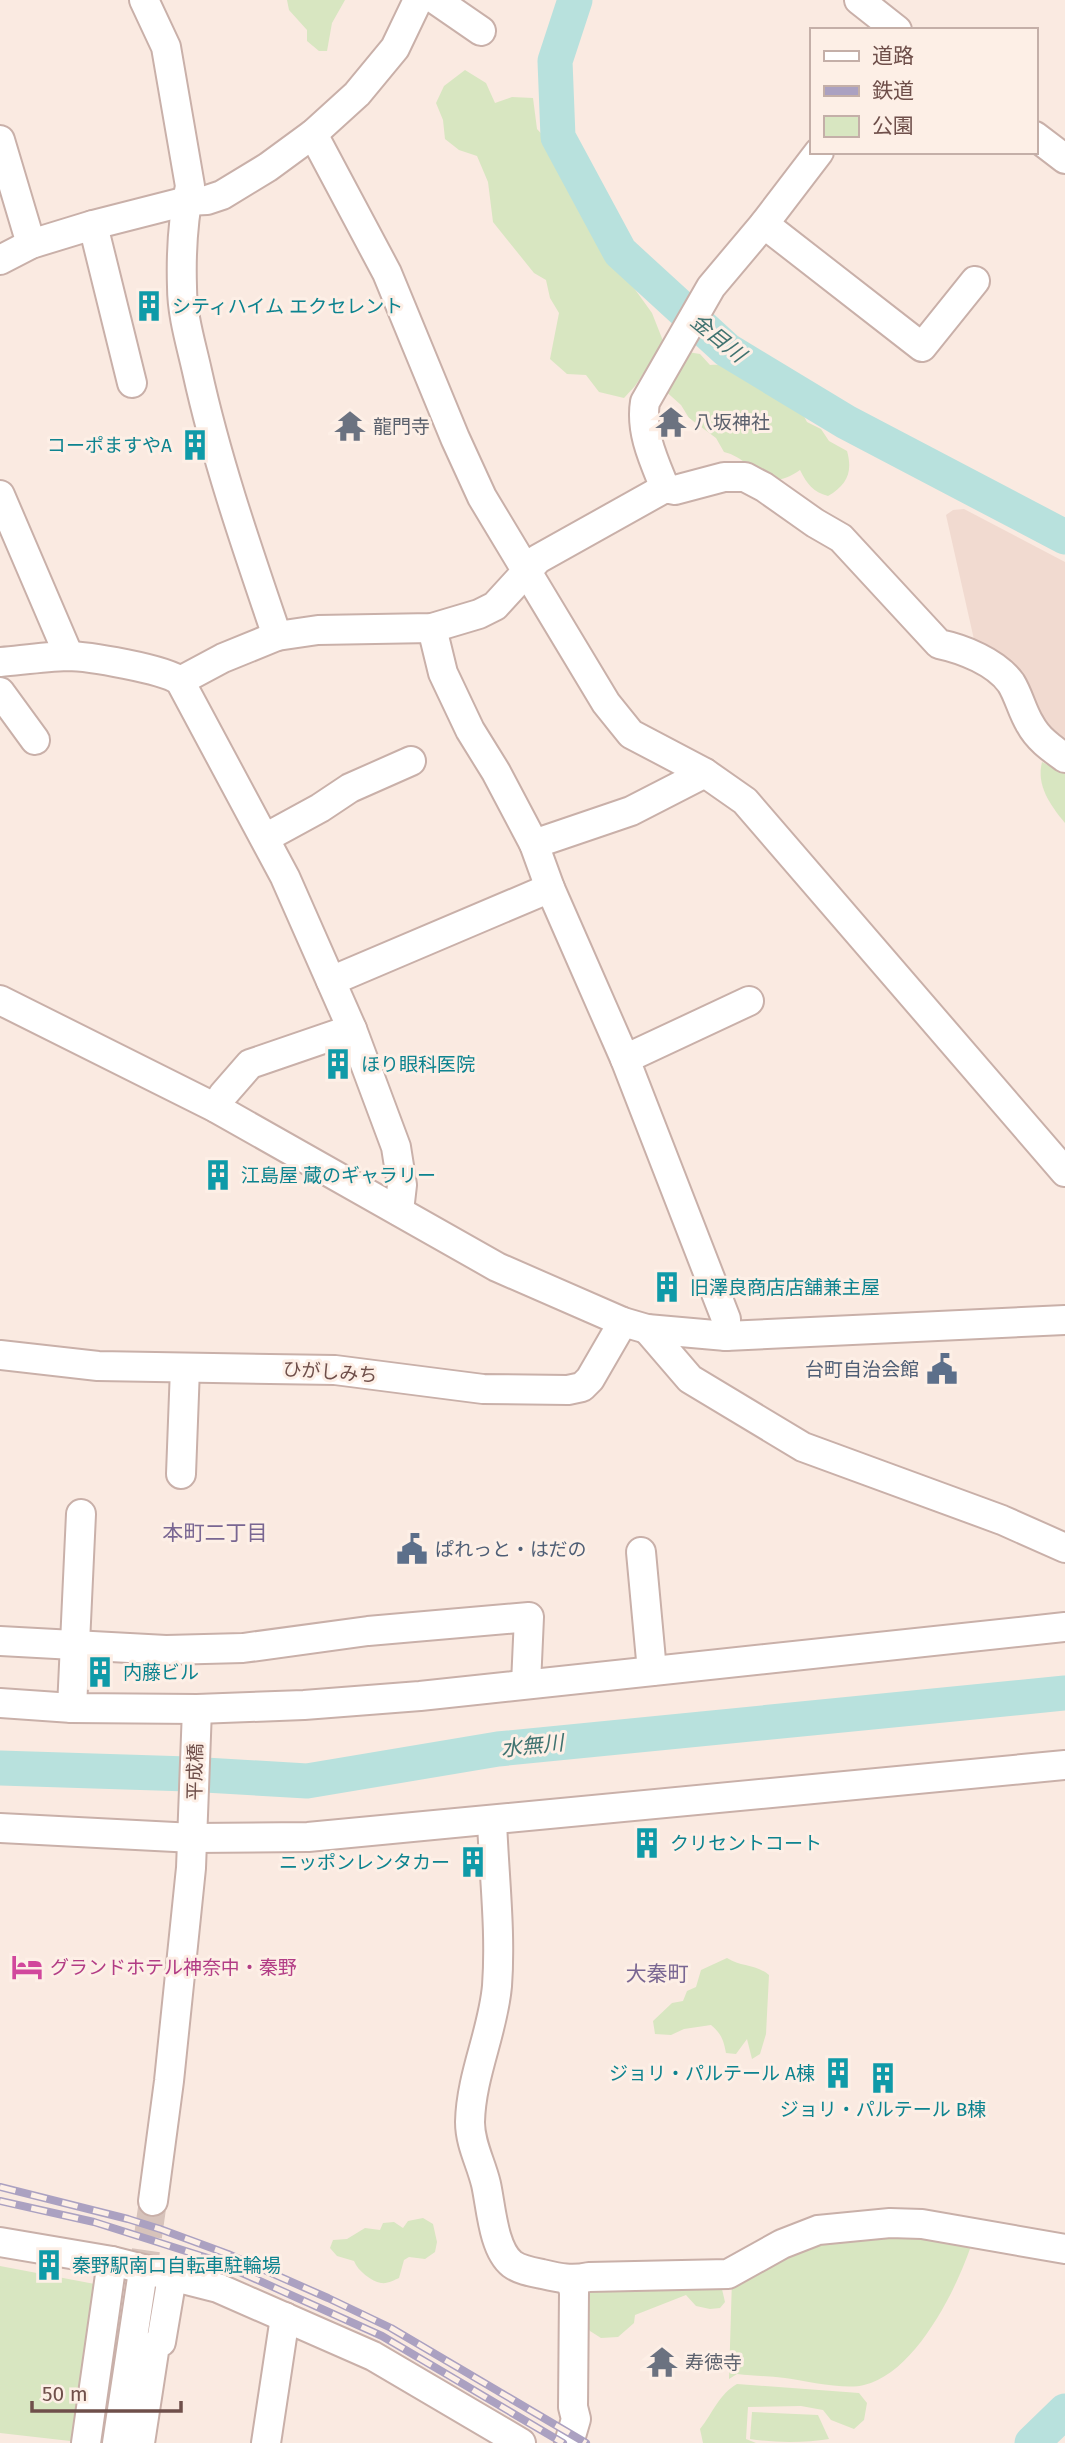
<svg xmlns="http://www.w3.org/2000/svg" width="1065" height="2443" font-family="'Fira Sans','Noto Sans JP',sans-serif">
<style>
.residential{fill:#f1dad0}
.green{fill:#d8e6c1}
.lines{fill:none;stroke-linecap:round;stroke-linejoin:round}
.river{stroke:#b8e1dd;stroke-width:35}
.minor-tunnel{stroke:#d7c3bb;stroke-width:28;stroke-dasharray:28 14;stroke-linecap:butt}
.minor-casing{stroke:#c9b0a9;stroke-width:32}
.minor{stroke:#fff;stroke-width:28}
.rail-casing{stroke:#aba1c1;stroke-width:8}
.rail{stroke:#fdefe6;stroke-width:5;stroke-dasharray:16;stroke-linecap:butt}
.labels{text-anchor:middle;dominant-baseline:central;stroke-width:6;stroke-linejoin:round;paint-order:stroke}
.culture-label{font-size:19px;fill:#0d838f;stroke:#fdefe6;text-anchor:start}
.worship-label{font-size:19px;fill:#5b616d;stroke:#fdefe6;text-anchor:start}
.service-label{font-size:19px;fill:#4e5e75;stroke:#fdefe6;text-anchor:end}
.street-label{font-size:19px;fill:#6f4f4a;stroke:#fdefe6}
.hotel-label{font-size:19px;fill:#b23c85;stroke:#fdefe6;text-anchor:start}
.water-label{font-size:21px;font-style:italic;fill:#407370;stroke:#fdefe6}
.neighbourhood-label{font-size:21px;fill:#796692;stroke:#fdefe6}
</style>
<rect width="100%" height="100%" fill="#faeae1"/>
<path class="residential" d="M964 509 1065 562V741L1059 738 975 644 946 515 953 510Z"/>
<g class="green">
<path d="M287 0H345L332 23 327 51H319L307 41V30L289 10Z"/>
<path d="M465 70 486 83 495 103 512 97 533 98 537 129 568 163 586 202 603 228 601 249 609 264 621 270 652 313 667 351 650 374H643L635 386 624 398 599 392 586 375 567 374 550 359 559 313 550 298 546 280 534 273 493 222 488 182 477 156 459 150 445 139 443 120 436 103 444 86Z"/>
<path d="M688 352 700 354 710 365C734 363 756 372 771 391H781L795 399 807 422 821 429 829 441 847 451C853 472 847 485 828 496 813 492 807 484 800 470 761 497 757 460 724 452L716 438 689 418 681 405 662 388Z"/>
<path d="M1042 762 1065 774V823C1050 805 1036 785 1042 762Z"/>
<path d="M727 1958C741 1967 756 1964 769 1975L766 2034 760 2054 752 2059 747 2039 736 2054 726 2053C724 2041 721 2033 711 2025L684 2029 671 2035 655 2034 653 2021 672 2003 683 2001 687 1991 696 1987 701 1970Z"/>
<path d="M423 2218 433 2224 437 2242 435 2252 425 2259 409 2257 404 2260 399 2278C394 2280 388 2284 381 2283 371 2281 358 2271 354 2261L337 2256 330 2248 333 2240 347 2239 365 2228 380 2230 383 2223 394 2222 403 2228 408 2221Z"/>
<path d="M846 2232 973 2240C958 2287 916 2373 864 2385 845 2390 806 2381 785 2378 769 2376 753 2376 737 2374L729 2379 732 2279Z"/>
<path d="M0 2266 100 2285 79 2442 0 2433Z"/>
<path d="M585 2285H721L725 2302 720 2308 710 2309 696 2306 686 2295 635 2315 634 2323 618 2337 601 2338 590 2331 580 2315Z"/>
<path d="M737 2384 859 2393 867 2403 864 2420 854 2429 831 2420 823 2410 801 2406 748 2407 746 2439 756 2443H703L700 2429C713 2413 719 2394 737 2384Z"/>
<path d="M752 2412 818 2415 829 2439C806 2443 774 2443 750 2439Z"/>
</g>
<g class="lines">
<g class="river">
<path d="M575 0 555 61 558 137 620 252 727 350 846 422 1065 537"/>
<path d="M0 1768 188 1774 307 1781 498 1749 1065 1693"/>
<path d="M1032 2443 1065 2411"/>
</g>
<path class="minor-tunnel" d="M142 2278 153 2201"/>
<defs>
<g id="minor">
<path d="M144 0 166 47 190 186C183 218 181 255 182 287 182 315 191 344 197 371 217 462 247 548 277 636"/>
<path d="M436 0 481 31"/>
<path d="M859 0 897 30"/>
<path d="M313 134 387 273 455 438 482 497 606 703 631 734 705 773 745 801 1065 1172"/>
<path d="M1035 136 1065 159"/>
<path d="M0 140 31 244"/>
<path d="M764 224 922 347 975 281"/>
<path d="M93 225 132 383"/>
<path d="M0 260 31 244 93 225 187 201 207 200 222 195 268 167 313 134 357 94 395 48 418 0"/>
<path d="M665 488C654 461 640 432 645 402L711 287 764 224 819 152"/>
<path d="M0 495 69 656"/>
<path d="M432 628 443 673 470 730 496 772 534 844 550 888 625 1059 726 1319V1336"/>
<path d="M0 662C22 660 44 657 67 656 87 656 165 669 180 681L285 877 352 1029 396 1147 402 1185 399 1211"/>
<path d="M180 681 223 658 277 636 318 630 432 628 479 614 495 606 538 559 665 488 675 490 724 477H745L764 487 815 523 841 538 939 644C963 649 996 662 1011 683 1019 696 1022 711 1030 724 1038 739 1051 748 1065 758"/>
<path d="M0 692 35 740"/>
<path d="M265 838 320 808 350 788 411 761"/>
<path d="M534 844 631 811 705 773"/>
<path d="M331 981 550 888"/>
<path d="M0 1000 216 1108 497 1267 623 1322 647 1329 726 1336 1065 1320"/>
<path d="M625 1059 749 1001"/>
<path d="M216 1108 223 1095 250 1064 352 1029"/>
<path d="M647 1329 690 1379 803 1447 1002 1520 1065 1548"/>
<path d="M0 1355 98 1366 335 1370 483 1389 568 1390 582 1387 590 1379 623 1322"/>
<path d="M181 1474 185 1368"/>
<path d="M641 1552 652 1671"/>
<path d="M0 1641 166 1650 243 1648 368 1631 529 1617 526 1684"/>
<path d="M0 1703 72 1708 197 1709 304 1705 420 1696 1065 1627"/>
<path d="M72 1708 81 1514"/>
<path d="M492 1821C494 1875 501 1932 497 1986 493 2032 471 2075 470 2122 470 2144 481 2163 486 2184 491 2206 493 2249 512 2264 520 2270 532 2272 542 2274 559 2278 571 2281 589 2277L728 2274 782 2244 818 2230 890 2223 922 2224 1065 2249"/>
<path d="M0 1828 194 1838 308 1837 1065 1765"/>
<path d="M153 2201 169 2081 191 1868 197 1709"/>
<path d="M0 2242 112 2261 218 2288 373 2356 521 2443"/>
<path d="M86 2443 112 2261"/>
<path d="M117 2443 142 2278"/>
<path d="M140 2443 155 2345 161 2342 172 2277"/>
<path d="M266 2443 285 2317"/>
<path d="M569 2443 576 2419 573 2407 574 2292 571 2281"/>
</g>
</defs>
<use href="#minor" class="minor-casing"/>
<use href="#minor" class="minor"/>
<defs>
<g id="rail">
<path d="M0 2187 128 2219 160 2229 228 2254 328 2298 391 2328 586 2443"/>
<path d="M0 2201 94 2222 211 2259 382 2336 563 2443"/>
</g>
</defs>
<use href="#rail" class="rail-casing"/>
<use href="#rail" class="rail"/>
</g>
<defs>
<symbol id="building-bare" viewBox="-9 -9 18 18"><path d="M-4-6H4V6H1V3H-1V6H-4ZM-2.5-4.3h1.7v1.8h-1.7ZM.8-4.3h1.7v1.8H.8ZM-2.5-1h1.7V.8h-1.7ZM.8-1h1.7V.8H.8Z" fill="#0f9aa8" stroke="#fdefe6" stroke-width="2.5" paint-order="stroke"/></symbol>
<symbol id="temple-bare" viewBox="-9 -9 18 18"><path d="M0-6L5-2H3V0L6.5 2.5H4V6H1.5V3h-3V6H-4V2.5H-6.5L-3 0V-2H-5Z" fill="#6b7280" stroke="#fdefe6" stroke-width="2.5" paint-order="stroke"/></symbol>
<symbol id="civic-bare" viewBox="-9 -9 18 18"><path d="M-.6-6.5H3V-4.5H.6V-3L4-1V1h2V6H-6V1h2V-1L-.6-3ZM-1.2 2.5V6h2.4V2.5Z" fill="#5c6f8a" stroke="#fdefe6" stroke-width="2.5" paint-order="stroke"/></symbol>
<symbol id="hotel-bare" viewBox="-9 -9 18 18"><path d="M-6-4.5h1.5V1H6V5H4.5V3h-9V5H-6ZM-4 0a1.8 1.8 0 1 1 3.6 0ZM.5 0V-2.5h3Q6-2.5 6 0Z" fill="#d1479c" stroke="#fdefe6" stroke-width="2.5" paint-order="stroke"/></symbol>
</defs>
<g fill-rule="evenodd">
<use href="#building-bare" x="127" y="284" width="44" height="44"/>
<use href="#temple-bare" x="649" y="400" width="44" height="44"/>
<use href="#temple-bare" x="328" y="404" width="44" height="44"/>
<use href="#building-bare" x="173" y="423" width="44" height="44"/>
<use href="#building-bare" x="316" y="1042" width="44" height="44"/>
<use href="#building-bare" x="196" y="1153" width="44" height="44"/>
<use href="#building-bare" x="645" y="1265" width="44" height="44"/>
<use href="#civic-bare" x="920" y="1347" width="44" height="44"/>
<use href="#civic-bare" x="390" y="1527" width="44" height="44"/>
<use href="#building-bare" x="78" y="1650" width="44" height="44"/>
<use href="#building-bare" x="625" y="1821" width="44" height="44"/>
<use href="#building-bare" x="451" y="1840" width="44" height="44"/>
<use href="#hotel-bare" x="5" y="1945" width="44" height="44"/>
<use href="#building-bare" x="816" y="2051" width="44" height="44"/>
<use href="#building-bare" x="861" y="2056" width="44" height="44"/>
<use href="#building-bare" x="27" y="2243" width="44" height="44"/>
<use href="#temple-bare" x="640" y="2340" width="44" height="44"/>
</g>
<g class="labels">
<g class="culture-label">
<text x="172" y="306">シティハイム エクセレント</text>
<text x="172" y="445" text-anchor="end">コーポますやA</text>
<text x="361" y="1064">ほり眼科医院</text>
<text x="241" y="1175">江島屋 蔵のギャラリー</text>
<text x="690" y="1287">旧澤良商店店舗兼主屋</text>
<text x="123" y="1672">内藤ビル</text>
<text x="670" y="1843">クリセントコート</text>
<text x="450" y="1862" text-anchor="end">ニッポンレンタカー</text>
<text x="815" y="2073" text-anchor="end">ジョリ・パルテール A棟</text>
<text x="883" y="2109" text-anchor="middle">ジョリ・パルテール B棟</text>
<text x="72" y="2265">秦野駅南口自転車駐輪場</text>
</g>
<g class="worship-label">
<text x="694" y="422">八坂神社</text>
<text x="373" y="426">龍門寺</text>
<text x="685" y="2362">寿徳寺</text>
</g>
<g class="service-label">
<text x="919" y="1369">台町自治会館</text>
<text x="435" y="1549" text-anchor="start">ぱれっと・はだの</text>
</g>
<g class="street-label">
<text transform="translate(330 1372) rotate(4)">ひがしみち</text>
<text transform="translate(195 1772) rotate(-89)">平成橋</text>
</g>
<g class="hotel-label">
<text x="50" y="1967">グランドホテル神奈中・秦野</text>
</g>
<g class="water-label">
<text transform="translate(718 338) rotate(39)">金目川</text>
<text transform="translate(532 1746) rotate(-6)">水無川</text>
</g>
<g class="neighbourhood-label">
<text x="215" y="1533">本町二丁目</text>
<text x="657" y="1974">大秦町</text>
</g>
</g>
<rect x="810" y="28" width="228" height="126" fill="#fdefe6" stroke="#c4afa8" stroke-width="2"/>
<rect x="824" y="51" width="35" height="10" fill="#ffffff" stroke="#c4afa8" stroke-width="2"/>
<text x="872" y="63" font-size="21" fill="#6f4f4a">道路</text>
<rect x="824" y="86" width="35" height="10" fill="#aba1c1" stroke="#c4afa8" stroke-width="2"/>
<text x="872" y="98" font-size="21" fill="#6f4f4a">鉄道</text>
<rect x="824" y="116" width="35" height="21" fill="#d8e6c1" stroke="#c4afa8" stroke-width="2"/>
<text x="872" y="133" font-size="21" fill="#6f4f4a">公園</text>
<path d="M32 2401v10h149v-10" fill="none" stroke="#6f4f4a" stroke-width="3.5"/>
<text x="42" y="2401" font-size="21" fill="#6f4f4a" stroke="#fdefe6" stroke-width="5" paint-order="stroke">50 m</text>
</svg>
